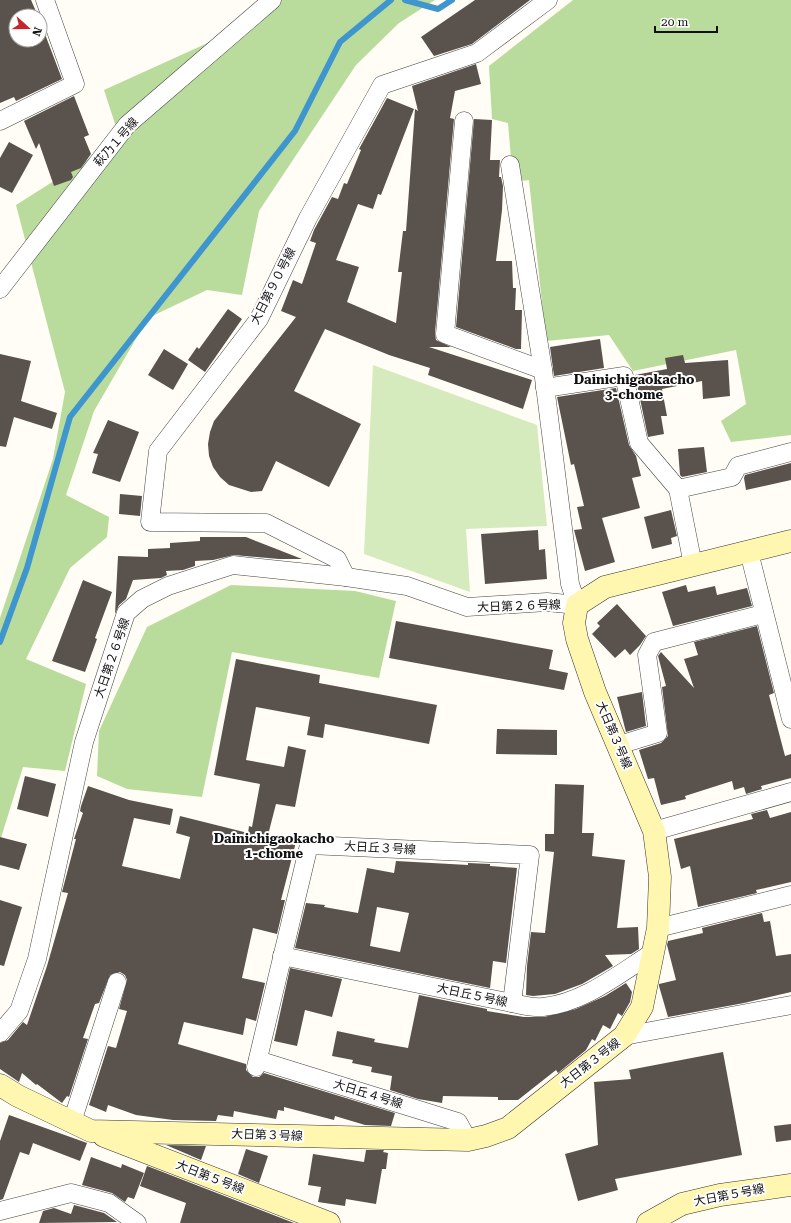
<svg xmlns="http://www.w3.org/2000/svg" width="791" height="1223" font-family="'Roboto Serif','Noto Sans JP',serif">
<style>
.green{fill:#d5ebbd}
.forest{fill:#b9dc9c}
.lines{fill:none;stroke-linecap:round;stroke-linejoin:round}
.stream{stroke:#3f96cf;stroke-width:6}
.building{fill:#5a524d;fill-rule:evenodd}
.street-casing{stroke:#444;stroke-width:19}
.secondary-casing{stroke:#333;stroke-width:23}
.street{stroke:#fff;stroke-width:18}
.secondary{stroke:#fff6b0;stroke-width:22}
.labels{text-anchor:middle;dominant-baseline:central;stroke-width:4;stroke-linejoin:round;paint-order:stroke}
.street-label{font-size:12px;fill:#111;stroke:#fff}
.neighbourhood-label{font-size:13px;font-weight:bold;fill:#111;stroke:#fff}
</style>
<rect width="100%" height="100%" fill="#fffdf5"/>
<path class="green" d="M373 365 537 425 547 526 466 529 470 592 364 554Z"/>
<g class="forest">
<path d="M260 0H435L399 23 356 65 259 211 242 295 207 290 148 318 94 411 66 495 109 517 107 537 70 568 26 659 86 684 65 771 23 767 0 841V618L53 459 65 392 16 205 120 139 104 90 212 41Z"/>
<path d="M573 0H791V435L731 442 721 421 746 404 736 350 633 371 609 335 546 341 529 180 513 182 508 123 492 119 489 66Z"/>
<path d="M231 585 355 591 396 601 379 678 232 652 202 797 127 789 97 776 99 731 147 627Z"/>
</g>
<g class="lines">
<g class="stream">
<path d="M405 0 438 9 452 0"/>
<path d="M0 642 27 568 70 417 295 131 340 42 391 0"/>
</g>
</g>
<g class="building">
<path d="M0 0H31L38 16H16V40H40V21L62 79 16 101 14 97 0 103Z"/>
<path d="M475 0H530L472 44 434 56 421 37Z"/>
<path d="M476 64 481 84 455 91 450 118 454 119 435 333 436 340 451 347H429L532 380 523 409 428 375 430 368 389 355 325 329 294 391 361 424 329 487 276 461 262 491 251 492 229 485 220 477 213 467 209 456 208 444 210 432 214 421 296 317 281 311 293 280 302 284 316 243 310 241 314 230 332 197 338 199 344 183 347 184 361 150 359 149 387 98 414 109 381 195 378 194 373 209 358 204 336 260 359 267 347 302 396 323 402 272H398L403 231H406L415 109 418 111 412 86Z"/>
<path d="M74 96 89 135 84 137 91 154 81 168 71 172 73 177 71 180 54 186 39 143 36 149 24 121Z"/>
<path d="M474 119 492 120 490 160H500L499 177H501L503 186 502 210 496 261H512L513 288H516L515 310H522L521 349H516L456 327Z"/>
<path d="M9 142 33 155 12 193 0 187V158Z"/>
<path d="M228 309 242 319 205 372 188 360 197 347 199 349Z"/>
<path d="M600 339 604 368 554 376 550 347Z"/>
<path d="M164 349 188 364 173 390 148 375Z"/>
<path d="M0 354 31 361 21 401 57 413 52 429 14 417 6 447 0 446Z"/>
<path d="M683 355 685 363 728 360 730 396 703 399 702 381 662 389 667 416H661L664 434 648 437 635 375 667 369 665 358Z"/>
<path d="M616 388 629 445 636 456 641 476 632 478 640 508 602 518 615 562 585 571 574 530 582 529 577 507 584 506 574 464 571 465 557 397Z"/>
<path d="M108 420 139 432 120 482 92 473 98 454 93 453Z"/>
<path d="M704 447 707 472 682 477 680 475 678 449Z"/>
<path d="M791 463V480L746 490 744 478 745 475Z"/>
<path d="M120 494 142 496 140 516 119 514Z"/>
<path d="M671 510 677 536 671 538 672 544 652 549 644 517Z"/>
<path d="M538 530 539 550 545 549 547 579 485 584 481 534Z"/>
<path d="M200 537H246L302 559H279L234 555 213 560 195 561V566L183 570 166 571 167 575 161 578 133 580 126 599 119 605 115 614 118 556 148 557V549L170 548V543L200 541Z"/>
<path d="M83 580 112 592 95 638 97 639 85 672 52 661Z"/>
<path d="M686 585 688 592 715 586 717 595 747 588 752 606 673 626 662 592Z"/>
<path d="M617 604 646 636 640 645 630 655 625 649 615 658 592 634 600 626 597 623Z"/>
<path d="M396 621 553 650 549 669 568 673 564 690 389 658Z"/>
<path d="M757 626 774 693 769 695 785 756 791 754V778L761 786 762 789 746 794 744 787 734 790 732 781 685 796 686 799 661 805 654 778 648 779 639 750 661 743 668 736 662 687 666 686 658 656 661 652 694 688 684 659 698 655 694 642Z"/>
<path d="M236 659 320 675 319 683 437 705 429 744 325 724 323 738 307 735 310 717 256 707 246 760 284 767 288 746 306 750 295 807 276 804 268 835 296 842 281 900H285L277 934 253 928 242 978 265 983 256 1021 246 1018 243 1035 184 1022 178 1044 246 1064V1070L253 1077H259L264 1073 395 1113 391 1126 365 1125 335 1116 334 1120 284 1107V1111L278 1110 276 1119 234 1111 233 1117 218 1115 216 1121 173 1120 136 1115 108 1105 106 1112 89 1105 108 1046 116 1048 127 1011 119 1009 127 980 125 975 120 972 110 975 99 1003 95 1004 83 1038 88 1039 69 1097 67 1096 62 1103 37 1084 36 1085 22 1073 19 1082 0 1069V1043L8 1040 23 1022 27 1025 47 966 68 893 62 892 76 839H74L83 813 80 811 81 806 88 786 129 800 173 809 170 825 134 818 122 866 180 879 190 837 176 833 180 816 248 833 249 826 252 827 260 784 214 775Z"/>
<path d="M642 692 646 726 626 732 617 697Z"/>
<path d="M497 729 557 730V755L496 754Z"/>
<path d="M25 776 56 784 48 817 17 809Z"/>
<path d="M555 784 584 785 582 833H594L592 856 625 860 617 928 638 927 639 949 631 954 605 955 613 966 582 984 555 994 533 996 526 995 527 966 531 932 545 933 554 852 545 851V834H554Z"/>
<path d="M767 810 770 818 791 812V882L756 890 757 893 698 907 690 866 681 869 674 839 753 819 751 814Z"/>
<path d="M0 837 27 844 19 870 0 865Z"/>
<path d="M396 861 468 865V863L490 864V866L517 868 506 963 493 961 490 988 295 948 306 903 325 905 324 907 358 913 367 868 394 873ZM377 907 409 913 400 952 370 946Z"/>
<path d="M0 900 22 907 4 966 0 965Z"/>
<path d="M762 913 764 922 770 921 776 956 791 954V992L744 1003 668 1017 659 986V984L676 980 667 945 668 941 703 933 702 928Z"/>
<path d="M290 968 342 979 332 1017 305 1010 297 1046 274 1041Z"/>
<path d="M626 983 632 992 630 1002 622 1016 618 1013 610 1029 603 1025 595 1041 592 1039 586 1050 558 1073 556 1070 518 1100H498V1097L443 1096 442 1103 418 1099 390 1090 392 1076 371 1072 372 1067 352 1063 353 1060 332 1056 337 1031 375 1039 374 1042 408 1048 419 995 487 1009V1011L524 1017H544L576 1009 605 996Z"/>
<path d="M723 1052 742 1155 615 1179 618 1190 578 1201 565 1154 598 1145 594 1082 631 1079 629 1070Z"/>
<path d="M9 1115 87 1143 80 1161 33 1143 29 1155 20 1152 3 1199 0 1200V1141Z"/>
<path d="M791 1124V1140L776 1142 774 1126Z"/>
<path d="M166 1145 206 1146 201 1160Z"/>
<path d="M246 1149 268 1156 259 1183 238 1174Z"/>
<path d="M366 1150H384L383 1152 388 1153 386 1169H382L376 1204 346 1199 345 1206 318 1202 321 1187 308 1185 313 1154 364 1162Z"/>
<path d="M91 1157 121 1168 122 1164 144 1173 134 1199 128 1197 125 1202 112 1193 82 1185Z"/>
<path d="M147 1166 155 1169 294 1223H180L186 1203 140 1186Z"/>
<path d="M74 1205 104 1213 117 1222 39 1223 43 1211 54 1208 71 1214Z"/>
</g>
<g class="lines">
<defs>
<g id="street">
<path d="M0 121 75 84 45 0"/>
<path d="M464 121 445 334 543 370"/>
<path d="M0 289 127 125 272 0"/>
<path d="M545 388 624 376 639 443 678 489 693 565"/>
<path d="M678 489 732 477 738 466 791 452"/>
<path d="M749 552 791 719"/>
<path d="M346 577 337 559 266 523 150 522 158 451 259 319 308 218 382 85 477 53 548 0"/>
<path d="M619 745 658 733 647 655 654 642 763 614"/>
<path d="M654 831 791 792"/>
<path d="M658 928 791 895"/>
<path d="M282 956 512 1003C522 1005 533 1008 543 1007 583 1003 619 974 652 953"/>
<path d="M0 1033 19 1011 37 959 84 742 126 613 142 599 168 586 233 565 346 577 407 586 467 607 547 602 577 605 570 584 543 370 510 165"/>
<path d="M624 1036 791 1005"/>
<path d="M258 1060 458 1122 468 1140"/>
<path d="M256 1067 309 845 530 855 512 1003"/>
<path d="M72 1122 117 982"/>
<path d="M0 1211 71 1193 109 1203 137 1223"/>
</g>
<g id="secondary">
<path d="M0 1085 18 1096 91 1131 468 1140 486 1136 508 1128 624 1036 642 1007 658 928 660 877 654 831 595 692 577 639 574 623 577 605 605 587 791 541"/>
<path d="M104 1136 329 1223"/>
<path d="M648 1223 682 1204 720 1195 791 1185"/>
</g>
</defs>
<use href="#street" class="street-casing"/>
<use href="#secondary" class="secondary-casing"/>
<use href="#street" class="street"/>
<use href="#secondary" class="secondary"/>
</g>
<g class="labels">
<g class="street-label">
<text transform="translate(116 142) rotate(-49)">萩乃１号線</text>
<text transform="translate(273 286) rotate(-63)">大日第９０号線</text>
<text transform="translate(519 606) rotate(-2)">大日第２６号線</text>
<text transform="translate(112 658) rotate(-71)">大日第２６号線</text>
<text transform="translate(614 735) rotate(67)">大日第３号線</text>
<text transform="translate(380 848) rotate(3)">大日丘３号線</text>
<text transform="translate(472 995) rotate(12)">大日丘５号線</text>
<text transform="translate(590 1063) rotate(-38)">大日第３号線</text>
<text transform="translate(368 1094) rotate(17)">大日丘４号線</text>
<text transform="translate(267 1135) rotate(2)">大日第３号線</text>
<text transform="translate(210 1177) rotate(21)">大日第５号線</text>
<text transform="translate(729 1195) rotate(-11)">大日第５号線</text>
</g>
<g class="neighbourhood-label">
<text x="634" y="379">Dainichigaokacho<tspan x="634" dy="15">3-chome</tspan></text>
<text x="274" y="838">Dainichigaokacho<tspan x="274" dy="15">1-chome</tspan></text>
</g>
</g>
<g transform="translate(28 28) rotate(111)"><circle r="19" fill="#ffffff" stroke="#a0a0a0"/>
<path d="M0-3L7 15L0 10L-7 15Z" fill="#c4262e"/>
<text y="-6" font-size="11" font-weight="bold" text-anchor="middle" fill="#111111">N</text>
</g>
<path d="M655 26v6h62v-6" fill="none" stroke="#111111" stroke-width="2"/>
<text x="661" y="26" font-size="12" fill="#111111" stroke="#ffffff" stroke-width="3" paint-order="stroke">20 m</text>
</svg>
